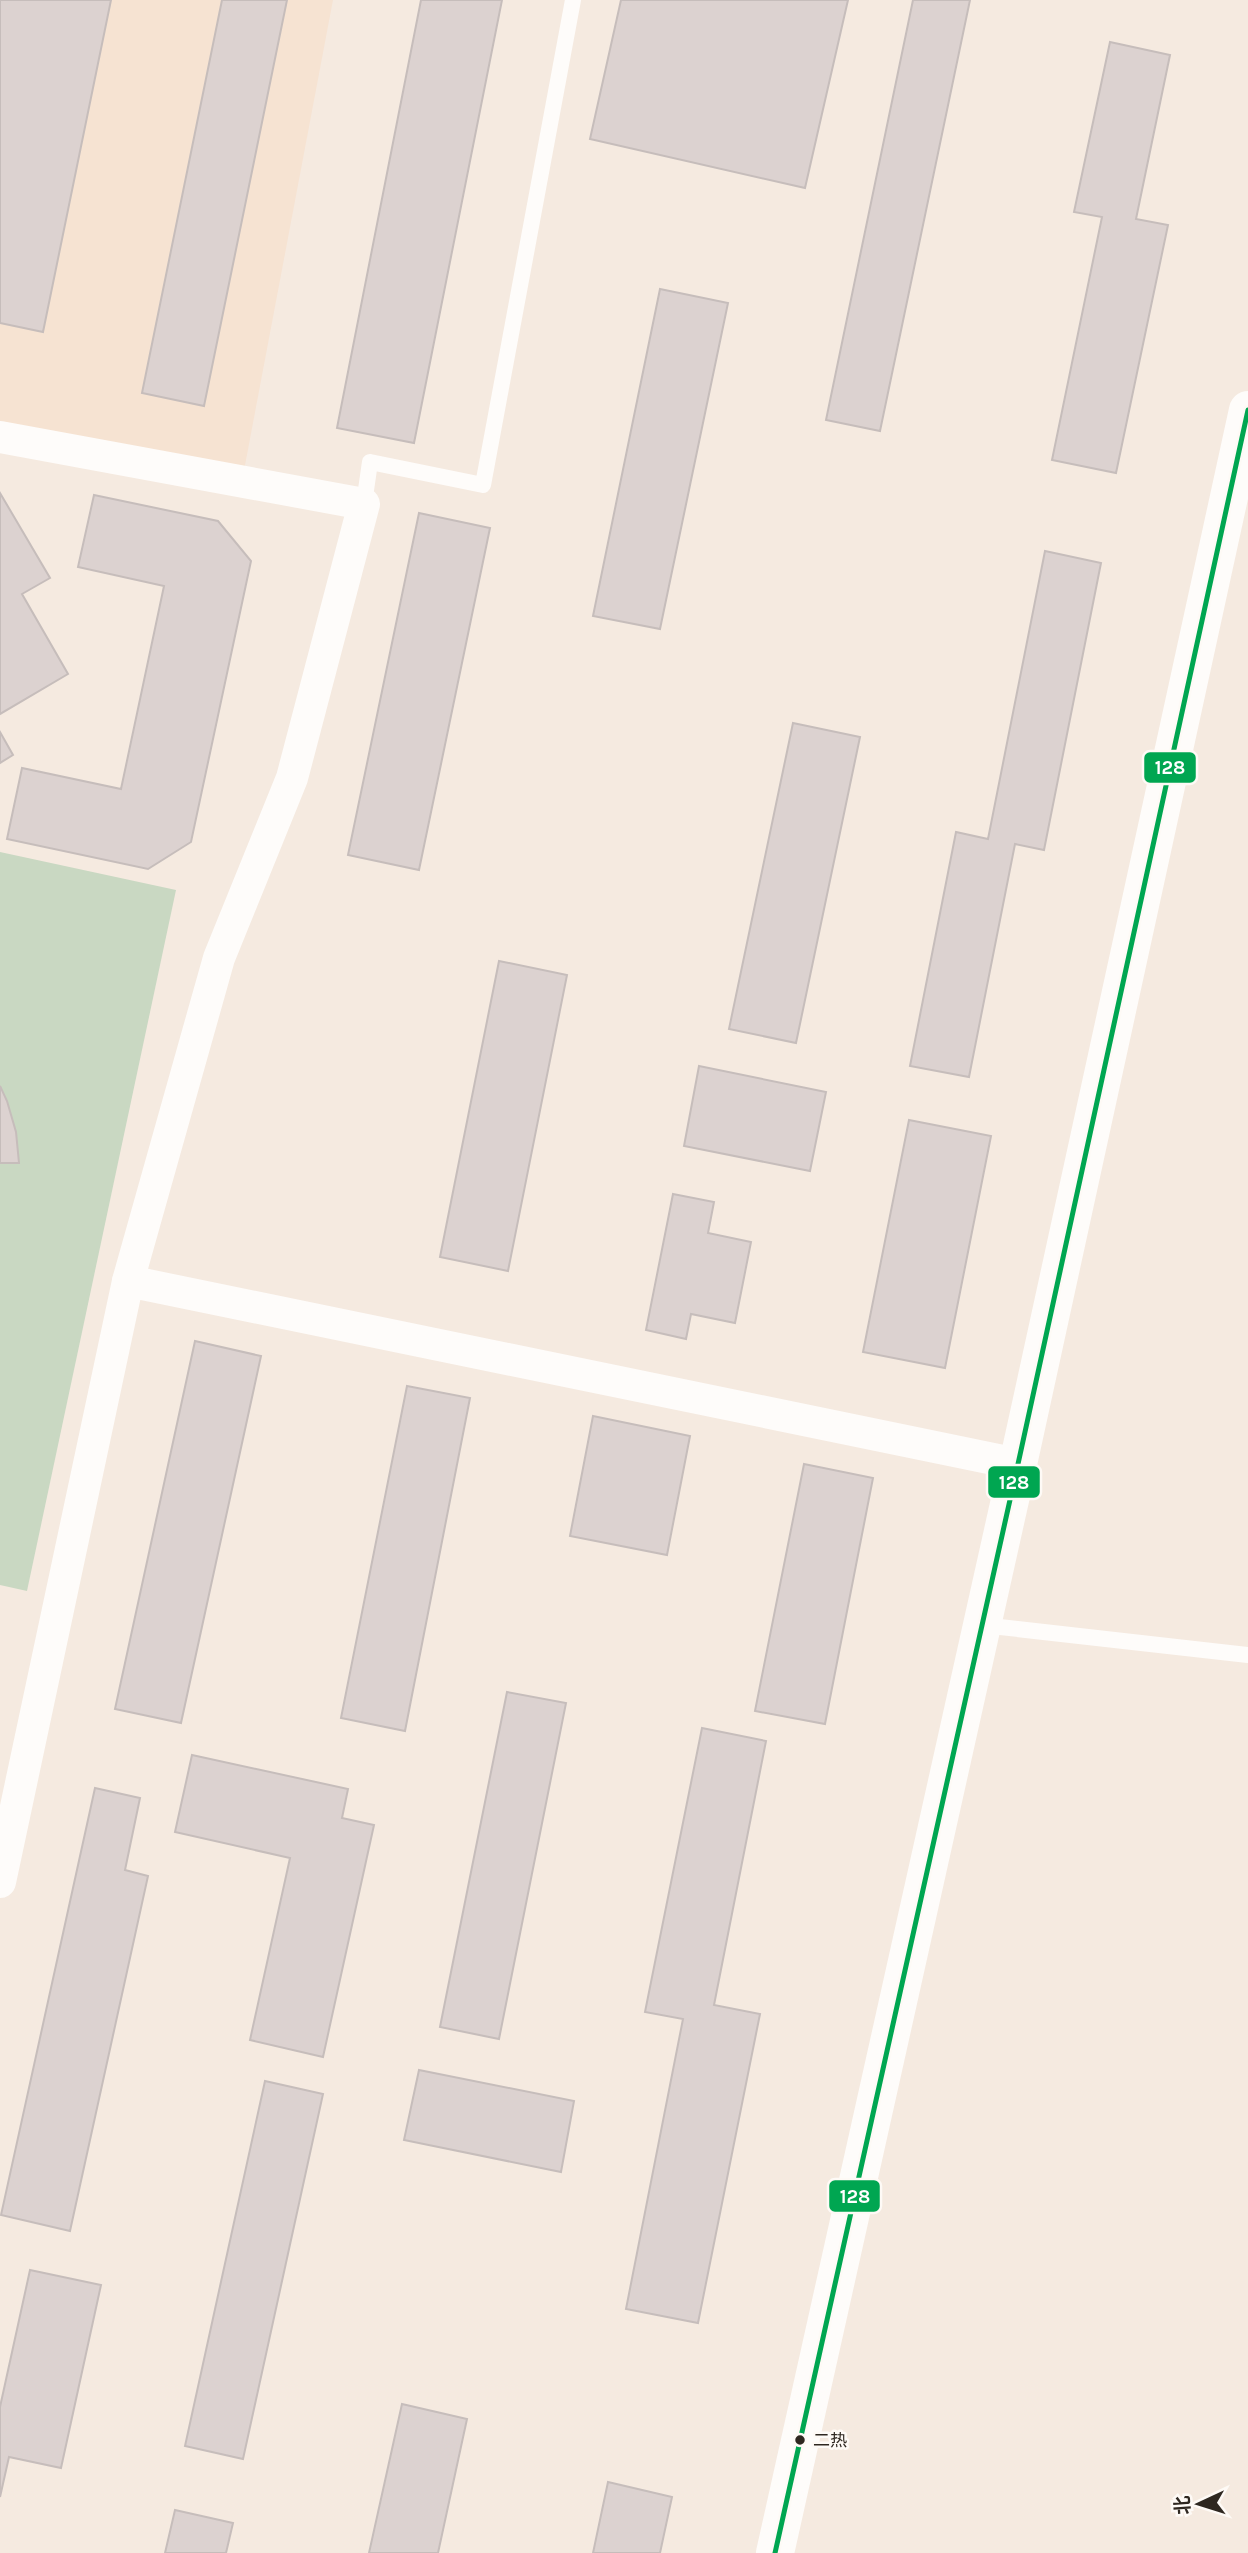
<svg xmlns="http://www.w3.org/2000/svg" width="1248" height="2553" font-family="Karla,'Noto Sans SC',sans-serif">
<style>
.built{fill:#f6e3d2}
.green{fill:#c9d8c2}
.building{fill:#dcd2d0;stroke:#c6bdbb;stroke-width:2}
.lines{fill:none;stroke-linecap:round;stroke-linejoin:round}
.service{stroke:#fefcfa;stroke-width:16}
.minor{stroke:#fefcfa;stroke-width:32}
.tertiary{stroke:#fefcfa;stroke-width:38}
.bus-1-casing{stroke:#fefaf6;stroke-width:10}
.bus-1{stroke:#00a651;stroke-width:5}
.bus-dot{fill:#2e2720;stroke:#fefaf6;stroke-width:2.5}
.labels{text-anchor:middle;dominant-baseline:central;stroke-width:5;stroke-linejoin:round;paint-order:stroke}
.bus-label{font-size:17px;fill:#2e2720;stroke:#fefaf6;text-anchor:start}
.line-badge{stroke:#fefaf6;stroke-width:2.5}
.badge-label{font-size:19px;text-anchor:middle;font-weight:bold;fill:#fff}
</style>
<rect width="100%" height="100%" fill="#f5eae0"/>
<path class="built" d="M0 0H333L243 476 0 429Z"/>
<path class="green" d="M0 852 176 890 27 1591 0 1585Z"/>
<g class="building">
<path d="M0 0H111L43 332 0 323Z"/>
<path d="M222 0H287L204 406 142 393Z"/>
<path d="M421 0H502L414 443 337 428Z"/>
<path d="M621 0H848L805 188 590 139Z"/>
<path d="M913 0H970L880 431 826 420Z"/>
<path d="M1110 42 1170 55 1136 219 1168 225 1116 473 1052 460 1102 217 1074 212Z"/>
<path d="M660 289 728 303 660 629 593 616Z"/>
<path d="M0 493 50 578 22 594 68 674 0 714Z"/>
<path d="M94 495 218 521 251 561 191 842 148 869 7 839 22 768 121 789 164 586 78 567Z"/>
<path d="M419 513 490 528 419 870 348 855Z"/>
<path d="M1045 551 1101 563 1044 850 1015 844 969 1077 910 1066 956 832 988 839Z"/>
<path d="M793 723 860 737 796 1043 729 1029Z"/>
<path d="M0 732 13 755 0 763Z"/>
<path d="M499 961 567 975 508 1271 440 1257Z"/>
<path d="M699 1066 826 1092 810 1171 684 1146Z"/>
<path d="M0 1086 7 1101 16 1132 19 1163H0Z"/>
<path d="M909 1120 991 1136 945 1368 863 1352Z"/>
<path d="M673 1194 714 1202 708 1233 751 1242 735 1323 691 1314 686 1339 646 1330Z"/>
<path d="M195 1341 261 1356 181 1723 115 1709Z"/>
<path d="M407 1386 470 1398 405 1731 341 1718Z"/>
<path d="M593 1416 690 1436 667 1555 570 1536Z"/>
<path d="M804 1464 873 1478 825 1724 755 1711Z"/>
<path d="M507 1692 566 1703 499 2039 440 2027Z"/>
<path d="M702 1728 766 1741 714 2005 760 2014 698 2323 626 2309 683 2019 645 2012Z"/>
<path d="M192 1755 348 1789 342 1818 374 1825 323 2057 250 2040 290 1858 175 1832Z"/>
<path d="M95 1788 140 1798 125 1870 148 1876 70 2231 1 2215Z"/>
<path d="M419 2070 574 2101 561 2172 404 2140Z"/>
<path d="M265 2081 323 2094 243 2459 185 2446Z"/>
<path d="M30 2270 101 2285 61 2468 9 2457 0 2497V2407Z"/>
<path d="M402 2404 467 2419 438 2553H369Z"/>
<path d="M608 2482 672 2497 660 2553H593Z"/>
<path d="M175 2510 233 2523 226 2553H165Z"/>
</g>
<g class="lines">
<g class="service">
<path d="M364 504 370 462 483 485 573 0"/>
<path d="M982 1625 1248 1655"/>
</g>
<g class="minor">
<path d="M0 437 364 504 292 778 219 958 128 1281"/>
<path d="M0 1882 128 1281 1018 1464"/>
</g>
<path class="tertiary" d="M775 2553 1018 1464 1248 410"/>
<defs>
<path id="bus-1" d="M775 2553 1018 1464 1248 410"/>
</defs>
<use href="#bus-1" class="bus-1-casing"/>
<use href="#bus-1" class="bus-1"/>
</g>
<circle class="bus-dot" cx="800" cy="2440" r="6"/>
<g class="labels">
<g class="bus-label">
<text x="813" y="2440">二热</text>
</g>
</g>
<g class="line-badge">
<rect x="1143" y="751" width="54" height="33" rx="7" fill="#00a651"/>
<rect x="987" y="1465" width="54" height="34" rx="7" fill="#00a651"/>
<rect x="828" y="2179" width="53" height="34" rx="7" fill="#00a651"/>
</g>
<g class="badge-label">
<text x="1170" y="774">128</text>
<text x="1014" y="1489">128</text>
<text x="855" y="2203">128</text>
</g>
<g transform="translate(1199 2504) rotate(266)" stroke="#fefaf6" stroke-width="5" paint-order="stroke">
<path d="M0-5L12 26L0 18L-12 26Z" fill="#2e2720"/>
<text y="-10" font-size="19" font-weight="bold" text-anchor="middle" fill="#2e2720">北</text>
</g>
</svg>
